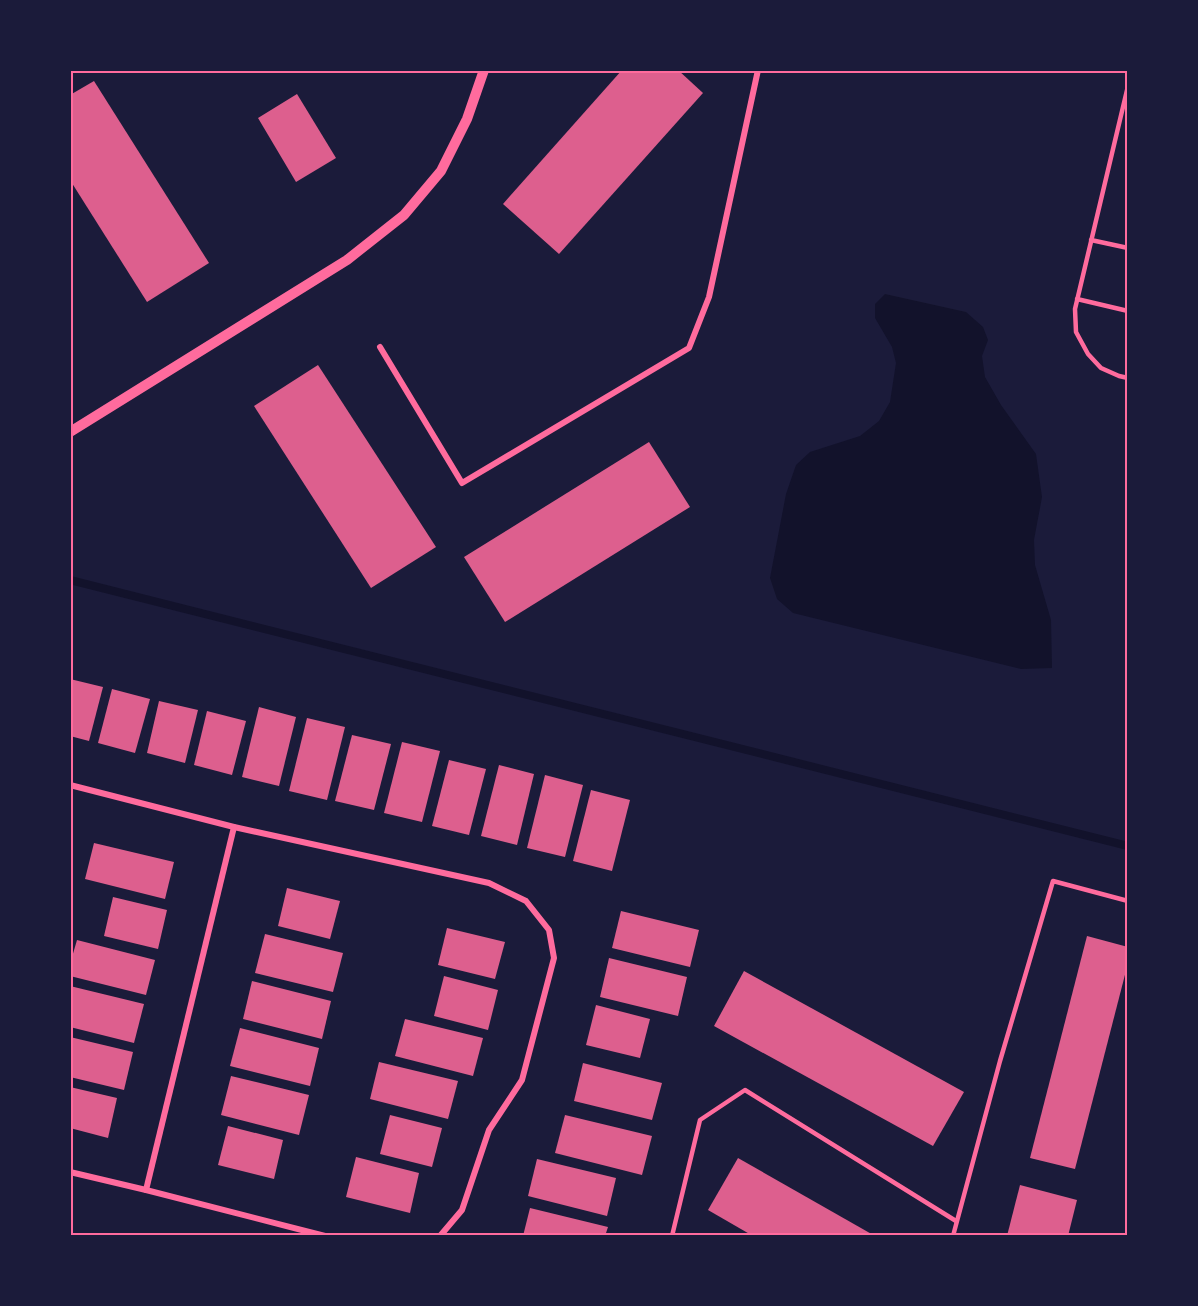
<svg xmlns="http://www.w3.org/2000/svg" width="1198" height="1306" font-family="'Alegreya Sans',sans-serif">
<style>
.water{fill:#12122b}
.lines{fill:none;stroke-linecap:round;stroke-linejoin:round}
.stream{stroke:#12122b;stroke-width:8}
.building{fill:#dd5f8e}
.service{stroke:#ff6b9d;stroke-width:4.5}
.minor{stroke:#ff6b9d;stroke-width:6}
.tertiary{stroke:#ff6b9d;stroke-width:10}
.neatline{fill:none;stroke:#ff6b9d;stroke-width:2}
</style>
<rect width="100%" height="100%" fill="#1b1b3a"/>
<path class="water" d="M885 294 966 312 983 327 988 340 982 356 985 377 1001 405 1036 454 1042 497 1034 540 1035 565 1051 620 1052 668 1021 669 793 613 777 599 770 578 786 494 796 465 810 452 860 436 879 421 890 402 896 363 892 347 875 318V304Z"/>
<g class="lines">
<path class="stream" d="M70 580 1128 846"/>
</g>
<g class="building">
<path d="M622 70H678L703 93 559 254 503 204Z"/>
<path d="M94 81 209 263 147 302 70 180V95Z"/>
<path d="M297 94 336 158 296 182 258 118Z"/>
<path d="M318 365 436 547 371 588 254 406Z"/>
<path d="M649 442 690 507 505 622 464 557Z"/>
<path d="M70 679 103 687 89 741 70 736Z"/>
<path d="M112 689 150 699 135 753 98 743Z"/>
<path d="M159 701 198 710 185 763 147 753Z"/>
<path d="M259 707 296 717 279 786 242 777Z"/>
<path d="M207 711 246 721 232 775 194 765Z"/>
<path d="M307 718 345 727 327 800 289 791Z"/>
<path d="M352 735 391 744 374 810 335 801Z"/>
<path d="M402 742 440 751 422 822 384 813Z"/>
<path d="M449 760 486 769 469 835 432 826Z"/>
<path d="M499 765 534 774 517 845 481 836Z"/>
<path d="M545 775 583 785 565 857 527 848Z"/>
<path d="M591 790 630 800 612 871 573 861Z"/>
<path d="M94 843 174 862 165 899 85 879Z"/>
<path d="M287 888 340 901 330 939 278 926Z"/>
<path d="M113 897 167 910 158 949 104 936Z"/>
<path d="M621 911 699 930 690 967 612 948Z"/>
<path d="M447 928 505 942 495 979 438 965Z"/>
<path d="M265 934 343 953 333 992 255 973Z"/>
<path d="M1087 936 1128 947V963L1075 1169 1030 1158Z"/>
<path d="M77 940 155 960 146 995 70 976V964Z"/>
<path d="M609 958 687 977 678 1016 600 997Z"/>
<path d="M744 971 964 1092 933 1146 714 1026Z"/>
<path d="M444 976 498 990 488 1030 434 1016Z"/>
<path d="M252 981 331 1001 322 1039 243 1019Z"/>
<path d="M70 986 144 1004 134 1043 70 1027Z"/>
<path d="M596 1005 650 1019 640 1058 586 1045Z"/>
<path d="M405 1019 483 1038 473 1076 395 1056Z"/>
<path d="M240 1028 319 1048 310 1086 230 1066Z"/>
<path d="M70 1037 133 1052 124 1090 70 1077Z"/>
<path d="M379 1062 458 1081 448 1119 370 1099Z"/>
<path d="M583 1063 662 1083 652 1120 574 1101Z"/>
<path d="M231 1076 309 1095 299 1135 221 1115Z"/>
<path d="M70 1087 117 1098 108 1138 70 1128Z"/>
<path d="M390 1115 442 1128 432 1167 380 1154Z"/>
<path d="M565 1115 652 1136 642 1175 555 1153Z"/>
<path d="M228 1126 283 1140 274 1179 218 1165Z"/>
<path d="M356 1157 419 1173 410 1213 346 1197Z"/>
<path d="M738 1158 875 1236H753L708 1210Z"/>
<path d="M537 1159 616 1178 607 1216 528 1196Z"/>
<path d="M1020 1185 1077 1200 1068 1236H1007Z"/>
<path d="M530 1208 608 1227 605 1236H523Z"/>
</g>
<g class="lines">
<g class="service">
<path d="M1128 86 1075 309 1076 332 1088 354 1101 368 1119 376 1128 378"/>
<path d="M1091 240 1128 248"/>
<path d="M1077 299 1128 311"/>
<path d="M672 1236 700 1120 745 1090 956 1221"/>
<path d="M953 1236 1000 1061 1053 881 1128 901"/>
</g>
<g class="minor">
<path d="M380 347 462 483 689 348 709 297 758 70"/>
<path d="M70 785 234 827 489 883 526 901 549 930 554 958 522 1080 489 1130 462 1210 440 1236"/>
<path d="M70 1172 146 1190 325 1236"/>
<path d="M146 1190 234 827"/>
</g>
<path class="tertiary" d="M70 432 347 260 404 215 441 171 467 119 484 70"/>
</g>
<rect width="1198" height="1306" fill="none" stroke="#1b1b3a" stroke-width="144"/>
<rect x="72" y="72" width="1054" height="1162" class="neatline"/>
</svg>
